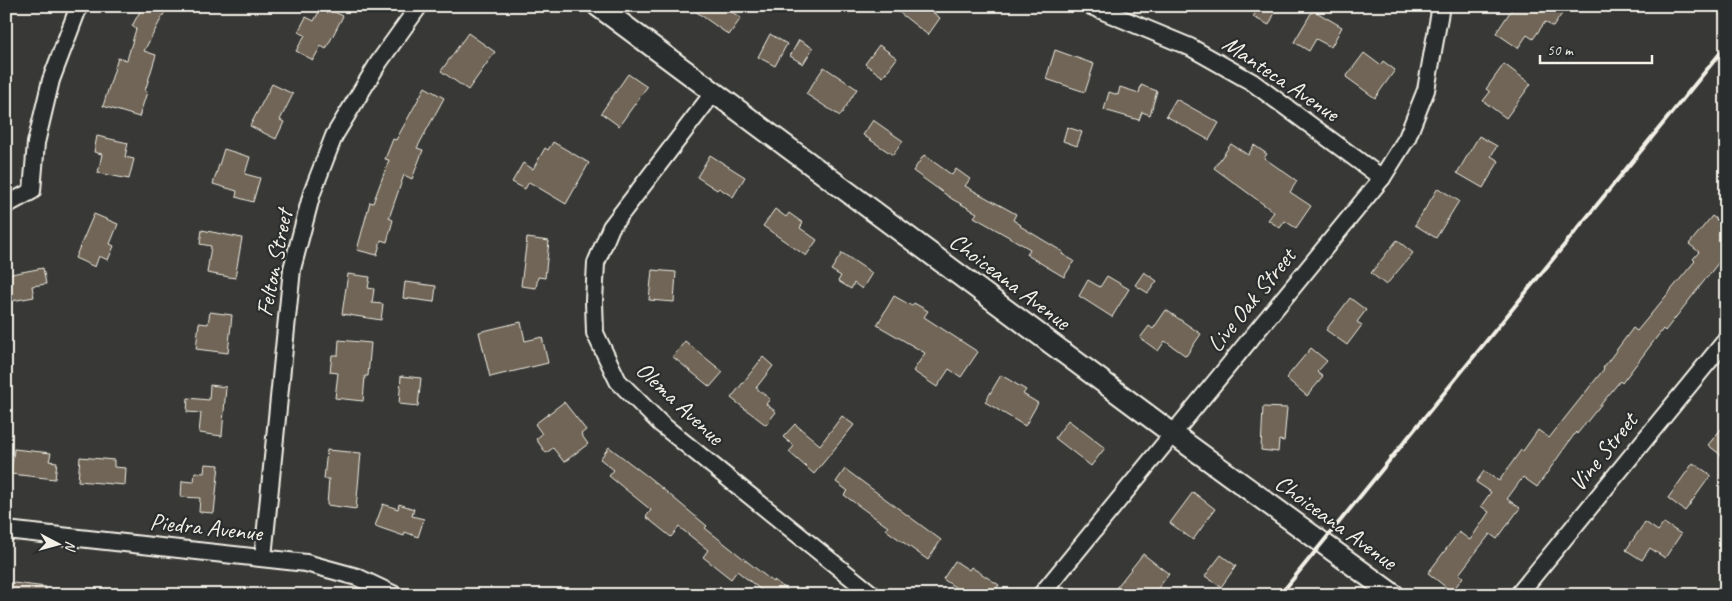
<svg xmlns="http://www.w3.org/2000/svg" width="1732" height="601" font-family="Caveat,sans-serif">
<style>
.building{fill:#6f6556;stroke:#f4f1e8}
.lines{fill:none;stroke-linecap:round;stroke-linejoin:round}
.minor-casing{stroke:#f4f1e8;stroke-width:20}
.tertiary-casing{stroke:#f4f1e8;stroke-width:24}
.minor{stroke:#2a2d2e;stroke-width:16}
.tertiary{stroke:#2a2d2e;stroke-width:20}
.rail{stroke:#f4f1e8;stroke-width:4}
.labels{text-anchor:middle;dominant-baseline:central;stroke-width:4.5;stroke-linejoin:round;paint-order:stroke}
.street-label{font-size:24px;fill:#f4f1e8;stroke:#2a2d2e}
</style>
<rect width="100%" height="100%" fill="#383836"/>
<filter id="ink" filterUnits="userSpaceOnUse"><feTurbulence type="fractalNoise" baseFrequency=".02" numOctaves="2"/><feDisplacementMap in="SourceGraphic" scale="10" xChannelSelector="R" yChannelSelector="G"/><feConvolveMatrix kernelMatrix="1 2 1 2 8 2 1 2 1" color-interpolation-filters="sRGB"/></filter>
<g filter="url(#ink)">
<g class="building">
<path d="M143 6H168L144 51 156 55 145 91 147 92 139 117 103 106 118 58 127 60 136 29 132 26Z"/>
<path d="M322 6 343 16 326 49 321 46 313 60 296 51 305 35 298 32 306 17 314 21Z"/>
<path d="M688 6H723L741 18 729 35Z"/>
<path d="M891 6H925L940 18 928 35Z"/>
<path d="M1259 6H1278L1269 25 1253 17Z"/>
<path d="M1514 6H1555L1563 12 1553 27 1545 22 1533 39 1527 35 1518 48 1496 33Z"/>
<path d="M1313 10 1342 27 1331 47 1316 39 1309 51 1294 42Z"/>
<path d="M468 33 495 52 468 90 441 71Z"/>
<path d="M770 34 787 44 775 66 758 57Z"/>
<path d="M799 40 813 48 803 64 790 56Z"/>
<path d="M879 45 897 58 883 77 865 64Z"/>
<path d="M1055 50 1094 64 1085 92 1046 79Z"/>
<path d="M1364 53 1380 65 1383 61 1395 70 1375 98 1346 77Z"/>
<path d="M1504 64 1531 84 1506 118 1483 101 1490 92 1486 89Z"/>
<path d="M824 67 857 89 840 116 806 94Z"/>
<path d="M628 74 647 87 619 126 601 113Z"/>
<path d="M272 84 293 94 280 120 284 122 276 139 250 126Z"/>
<path d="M1141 85 1157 91 1150 115 1142 112 1139 120 1104 110 1109 92 1118 95 1120 87 1139 93Z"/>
<path d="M425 87 444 98 417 148 423 150 412 179 404 175 389 218 393 220 387 242 381 240 377 255 357 250 370 202 373 203 389 160 385 159 393 139 396 140Z"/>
<path d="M1176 99 1219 123 1209 140 1166 116Z"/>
<path d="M873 120 903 141 893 155 863 135Z"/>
<path d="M1067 127 1082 132 1077 146 1063 141Z"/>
<path d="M97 136 128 143 125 157 134 159 129 179 98 173 102 154 94 152Z"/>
<path d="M1479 136 1497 146 1491 156 1499 161 1483 188 1457 173Z"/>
<path d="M553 142 589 163 566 204 529 182 525 189 512 182 523 163 533 169 545 148 548 150Z"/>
<path d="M1231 144 1248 155 1254 145 1267 154 1264 158 1297 181 1290 192 1311 206 1296 228 1285 221 1280 228 1268 220 1274 212 1214 168Z"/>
<path d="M224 149 250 157 245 174 260 178 253 202 236 197 237 191 213 184Z"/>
<path d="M710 155 745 177 733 197 719 188 717 190 697 177Z"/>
<path d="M924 155 952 175 956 169 970 179 965 186 1016 214 1013 220 1021 225 1020 226 1063 252 1062 254 1074 261 1064 277 1027 255 1030 249 974 217 977 213 952 199 913 171Z"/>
<path d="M1438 188 1459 201 1436 238 1415 225Z"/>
<path d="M775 209 786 217 789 213 803 223 800 228 817 240 806 256 763 226Z"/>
<path d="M94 214 118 224 110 244 114 246 108 260 99 256 95 267 75 258Z"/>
<path d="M1712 216 1726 227V253L1665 331 1663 329 1622 383 1620 381 1577 434 1576 432 1537 487 1523 477 1507 499 1520 508 1497 539 1490 534 1459 574 1463 577 1452 592 1428 573 1459 532 1470 540 1489 512 1481 506 1491 492 1476 482 1484 471 1499 481 1521 450 1523 451 1538 430 1549 438 1604 369 1603 368 1633 328 1637 331 1695 261 1693 259 1699 252 1689 244Z"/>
<path d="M202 230 242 238 235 278 207 273 211 246 200 244Z"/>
<path d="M527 238 549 241 545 278 538 277 536 288 521 286Z"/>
<path d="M1397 240 1413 253 1386 285 1371 273Z"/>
<path d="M842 253 872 273 862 289 854 283 851 289 838 281 841 276 831 270Z"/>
<path d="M43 268 46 284 32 286 34 297 6 302V275Z"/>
<path d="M652 270 676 272 674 302 649 300Z"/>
<path d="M1144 272 1157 281 1148 293 1135 285Z"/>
<path d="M348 274 370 277 368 288 374 289 372 303 383 304 381 320 342 314Z"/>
<path d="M1107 276 1129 289 1112 317 1079 296 1088 280 1100 287Z"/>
<path d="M405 282 436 286 434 302 403 298Z"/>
<path d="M894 296 912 306 914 303 928 311 924 317 978 352 961 377 949 369 937 387 913 371 925 353 877 325Z"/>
<path d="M1350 298 1366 310 1357 322 1362 325 1347 345 1326 330Z"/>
<path d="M1166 310 1201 334 1186 356 1165 341 1158 351 1140 338 1149 326 1153 329Z"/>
<path d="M210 312 232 315 228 353 196 349 199 323 208 324Z"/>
<path d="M521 322 525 341 542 337 548 363 490 377 479 332Z"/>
<path d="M339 340 371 343 368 376H365L363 401 335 398 338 373 330 372 332 355H338Z"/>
<path d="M685 341 723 372 710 387 673 357Z"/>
<path d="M1311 348 1327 361 1317 372 1323 377 1307 396 1286 378Z"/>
<path d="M763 357 773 366 756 388 770 399 766 404 776 412 766 425 731 398Z"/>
<path d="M1001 375 1026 390 1023 394 1038 403 1025 426 985 402Z"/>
<path d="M401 376 421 378 418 406 399 404Z"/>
<path d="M210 385 226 387 222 436 199 433 201 413 187 412 188 398 209 400Z"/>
<path d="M564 402 586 430 581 434 588 444 564 462 553 448 546 453 536 439 542 434 535 424Z"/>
<path d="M1263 407 1287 408 1284 441 1279 440 1278 452 1261 450Z"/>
<path d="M842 416 854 425 814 474 789 452 794 446 783 437 795 424 820 445Z"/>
<path d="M1068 420 1105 448 1091 466 1055 438Z"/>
<path d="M1726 423V459L1708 445Z"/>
<path d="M609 447 651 479 707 526 705 528 773 582 774 580 794 595H763L765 593 737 571 731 579 703 557 708 550 679 527 671 537 646 517 651 510 609 476 614 470 600 459Z"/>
<path d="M14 449 51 453 49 461 57 462 55 479 11 474Z"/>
<path d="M327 450 361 453 356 509 327 505 329 479H324Z"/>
<path d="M80 457 114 460V467L126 468 125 485 78 481Z"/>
<path d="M1693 463 1711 475 1685 511 1668 498Z"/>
<path d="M205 464 219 465 214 513 199 512 200 498 181 497 182 481 194 482 195 472 204 473Z"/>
<path d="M845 469 941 540 928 560 886 530 888 527 844 495 848 491 836 482Z"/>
<path d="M1193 492 1215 509 1193 540 1170 523Z"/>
<path d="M383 504 398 509 399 504 414 509 412 516 424 519 418 537 405 532 404 536 375 526Z"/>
<path d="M1645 522 1658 531 1664 523 1681 534 1665 558 1650 548 1642 560 1626 550Z"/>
<path d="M1143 554 1169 574 1153 595H1124L1116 588Z"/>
<path d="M1221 555 1236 566 1221 587 1205 576Z"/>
<path d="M955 561 969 570 971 567 999 585 992 595H966L943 579Z"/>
<path d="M6 582 46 587V595H6Z"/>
</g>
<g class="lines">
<defs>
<g id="minor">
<path d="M1091 6 1190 47 1252 82 1382 178"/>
<path d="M714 92 611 227 596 263 594 301 595 333 618 381 661 424 873 595"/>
<path d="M6 205 32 191 36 143 51 80 79 6"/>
<path d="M6 530 306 563 357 577 395 595"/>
<path d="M263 557 292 269 312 193 334 136 379 62 419 6"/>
<path d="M1041 595 1382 178 1407 138 1426 90 1441 6"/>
<path d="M1518 595 1726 340"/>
</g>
<path id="tertiary" d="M598 6 1173 434 1394 595"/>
</defs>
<use href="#minor" class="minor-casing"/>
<use href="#tertiary" class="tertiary-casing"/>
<use href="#minor" class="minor"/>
<use href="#tertiary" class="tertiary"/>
<path class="rail" d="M1280 595 1726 46"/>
</g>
</g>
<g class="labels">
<g class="street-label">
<text transform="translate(1281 78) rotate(34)">Manteca Avenue</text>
<text transform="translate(274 263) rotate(-79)">Felton Street</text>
<text transform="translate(1010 281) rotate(37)">Choiceana Avenue</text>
<text transform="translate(1251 300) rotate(-51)">Live Oak Street</text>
<text transform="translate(680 403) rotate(43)">Olema Avenue</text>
<text transform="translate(1603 452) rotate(-51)">Vine Street</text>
<text transform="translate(1336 522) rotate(36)">Choiceana Avenue</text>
<text transform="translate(206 527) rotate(6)">Piedra Avenue</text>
</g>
</g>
<rect width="1732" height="601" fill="none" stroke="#2a2d2e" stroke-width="25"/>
<rect x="12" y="12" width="1707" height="576" fill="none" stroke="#f4f1e8" stroke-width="2" filter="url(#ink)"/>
<g transform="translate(58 544) rotate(96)" stroke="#2a2d2e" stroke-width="4" paint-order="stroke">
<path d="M0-4L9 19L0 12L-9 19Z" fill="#f4f1e8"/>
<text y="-8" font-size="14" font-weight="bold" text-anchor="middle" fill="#f4f1e8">N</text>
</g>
<path d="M1540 55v8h112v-8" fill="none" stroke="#f4f1e8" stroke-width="2.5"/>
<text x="1547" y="55" font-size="15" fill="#f4f1e8" stroke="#2a2d2e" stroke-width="4" paint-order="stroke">50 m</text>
</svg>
